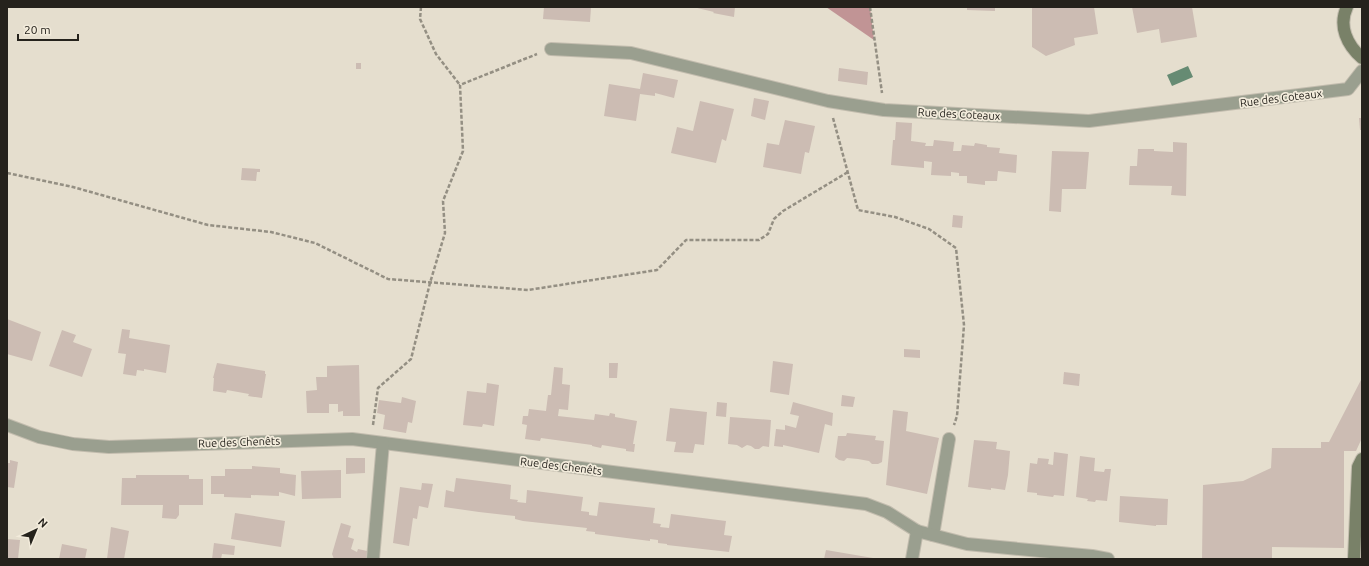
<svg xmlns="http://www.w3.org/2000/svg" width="1369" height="566" font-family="Ubuntu,sans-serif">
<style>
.forest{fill:#c19495}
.water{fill:#668b73}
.building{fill:#ccbcb3}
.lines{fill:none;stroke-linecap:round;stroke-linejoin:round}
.lane-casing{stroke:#c2bcae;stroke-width:14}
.street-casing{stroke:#c2bcae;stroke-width:14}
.secondary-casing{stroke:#c2bcae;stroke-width:14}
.path{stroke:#948f83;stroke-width:2.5;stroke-dasharray:4 2;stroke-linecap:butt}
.lane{stroke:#9a9f8f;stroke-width:12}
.street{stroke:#9a9f8f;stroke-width:12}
.secondary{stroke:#798168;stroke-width:12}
.labels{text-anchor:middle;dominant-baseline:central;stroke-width:3.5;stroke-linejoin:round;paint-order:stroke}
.street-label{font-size:11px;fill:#25221c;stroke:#f2ebdb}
</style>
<rect width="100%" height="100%" fill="#e5dece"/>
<path class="forest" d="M826 7H870L874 40Z"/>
<path class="water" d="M1188 66 1193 77 1172 86 1167 75Z"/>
<g class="building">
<path d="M544 7H591L590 22 543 19Z"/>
<path d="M693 7H735L734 17 713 13 714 12Z"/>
<path d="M967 7H995V11L967 10Z"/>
<path d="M1039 7H1094L1098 34 1074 38 1075 45 1046 56 1032 47V8Z"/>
<path d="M1132 7H1192L1197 37 1161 43 1159 29 1137 33Z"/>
<rect x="356" y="63" width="5" height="6"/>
<path d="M839 68 868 72 867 85 838 81Z"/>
<path d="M643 73 678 80 674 98 655 93V96L640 94 636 121 604 116 609 84 640 89Z"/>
<path d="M754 98 769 101 765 120 751 116Z"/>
<path d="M700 101 734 109 726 141 722 139 716 163 671 153 677 127 693 131Z"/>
<path d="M1359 118H1362V130H1360Z"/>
<path d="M785 120 815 126 809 153 805 152 801 174 763 167 767 143 779 145Z"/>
<path d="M896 122 912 123 911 141 926 143 925 146H933L934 140 954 142 953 151H961L962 145 974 146 975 143 987 145V147L1000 148 999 153 1017 155 1016 173 998 171 997 181H985V185L967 183V176H959V173L951 172V176L931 175 932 162 924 161V168L891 165 893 140H895Z"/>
<path d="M1173 142 1187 143 1186 196 1171 195 1172 186 1129 185 1130 166H1137L1138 149H1154V151L1173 152Z"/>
<path d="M1052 151 1089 152 1086 189H1062L1061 212 1049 211Z"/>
<path d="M242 168 260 169V172H257L256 181 241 180Z"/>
<path d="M953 215 963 216 962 228 952 227Z"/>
<path d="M7 319 41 332 32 361 7 354Z"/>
<path d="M122 329 130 330 129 338 170 345 166 373 144 369V371L137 370 136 376 123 374 126 354 118 353Z"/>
<path d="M62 330 76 335 73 342 92 349 82 377 49 366Z"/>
<path d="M904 349 920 350V358L904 357Z"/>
<path d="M773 361 793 364 789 395 770 392Z"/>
<path d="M217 363 265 371V374H266L262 398 248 396 249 394 227 390 226 393 213 391 214 378H213Z"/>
<path d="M609 363H618L617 378H609Z"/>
<path d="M359 365 360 416H343V411L338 412V404H329V413H307L306 391 317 390 316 377H327V366Z"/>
<path d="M554 367 563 368 562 384 570 385 568 410 559 409 558 416 594 420 595 414 609 416 610 413 615 414V417L637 421 633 444H635L634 452 626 451V449L602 445 601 448 592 446V445L541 438 540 441 525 439 527 425 522 424 523 416H528L529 409 546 411 548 395H551Z"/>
<path d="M1064 372 1080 374 1079 386 1063 384Z"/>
<path d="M1362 378V438L1356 451H1344V548L1272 547V559H1202L1203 485 1243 481 1271 468 1272 448H1321V442H1329Z"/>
<path d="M487 383 499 385 494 426 483 424 482 427 463 425 467 391 486 393Z"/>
<path d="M842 395 855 397 853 407 841 406Z"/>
<path d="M402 397 416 401 412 423 408 422 406 433 383 429 385 415 377 413 379 400 401 403Z"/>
<path d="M717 402 727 403 726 417 716 416Z"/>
<path d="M793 402 833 413 832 426 825 424 819 453 783 445V447L774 446 776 429 785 430V425L796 428 799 416 790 414Z"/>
<path d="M670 408 707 412 704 445 695 444 693 453 674 452 676 442 666 441Z"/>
<path d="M893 410 908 412 906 431 939 438 927 494 886 485Z"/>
<path d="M730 417 771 420 769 447 763 446 759 449H755L751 446 747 445 742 448 737 445 728 444Z"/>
<path d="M847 433 876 436 875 440 884 441 882 462 878 464H872L869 461 858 459 847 458 844 461 839 460 835 457 838 436H846Z"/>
<path d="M974 440 997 442 996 449 1010 451 1008 475 1005 490 991 488V490L968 487Z"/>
<path d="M1054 452 1068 454 1064 496 1054 495 1053 497 1037 495V493L1027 492 1030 463 1037 464 1038 458 1049 459 1048 464 1053 465Z"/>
<path d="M1080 456 1095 458 1094 471 1104 472 1105 469H1111L1107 501 1096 500 1095 502 1087 501 1088 499 1076 497Z"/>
<path d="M346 458H365V473L346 474Z"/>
<path d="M10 460 18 462 14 488 7 487V463H10Z"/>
<path d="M252 466 280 468V473L296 475 295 496 279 492V496L251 495V498L224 497V494H211V476H225V469H252Z"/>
<path d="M341 470V498L302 499 301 471Z"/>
<path d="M136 475H189V479H203V505H179V515L176 519 162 518 163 505H121L122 478H136Z"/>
<path d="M456 478 511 485 510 499 518 500 517 502 526 503 527 490 583 497 581 511 589 512V515L597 516 599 502 655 508 653 523 661 524 660 527 669 528 671 514 726 521 724 535 732 536 729 552 667 545V544L658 543V540L650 539V541L595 534V532L586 531 587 528 523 521 515 519V516L479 512 444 507 446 490 454 492Z"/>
<path d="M422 483 433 484 428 508 419 506 417 519 413 518 409 546 393 543 400 487 421 490Z"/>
<path d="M1120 496 1168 499 1167 525H1156V526L1119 522Z"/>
<path d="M235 513 285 521 281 547 231 539Z"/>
<path d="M341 523 351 526 348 537 354 539 351 549 357 552 358 549 367 551 366 559H334L332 554Z"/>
<path d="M111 527 129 531 124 559H107Z"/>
<path d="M7 539 20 540 18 559H7Z"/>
<path d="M214 543 235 546 234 555 222 554 221 559H212Z"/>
<path d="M62 544 87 549 85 559H59Z"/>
<path d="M826 550 873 558V559H824Z"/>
</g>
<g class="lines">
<defs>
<path id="lane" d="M933 535 949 439"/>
<g id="street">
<path d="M551 49 631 53 828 101 884 110 1089 121 1348 89 1362 71"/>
<path d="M7 425 39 437 73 444 109 447 352 439 866 504 887 512 917 531 967 544 1092 556 1108 559"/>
<path d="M373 559 383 443"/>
<path d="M912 559 917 531"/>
</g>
<g id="secondary">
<path d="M1347 7C1338 26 1347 45 1362 58"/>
<path d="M1354 559 1358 467 1362 459"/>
</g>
</defs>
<use href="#lane" class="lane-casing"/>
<use href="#street" class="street-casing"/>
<use href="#secondary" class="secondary-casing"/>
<g class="path">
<path d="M421 7 420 19 436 54 460 85"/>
<path d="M870 7 882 93"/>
<path d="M833 118 858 210 895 217 929 229 956 248 964 325 957 416 954 425"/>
<path d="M7 173 73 187 208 225 271 232 315 243 388 279 528 290 657 270 686 240H759L768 234 774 219 783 211 848 172"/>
<path d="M373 425 378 388 411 359 430 283 445 233 443 201 463 151 460 85 537 54"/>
</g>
<use href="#lane" class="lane"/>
<use href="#street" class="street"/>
<use href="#secondary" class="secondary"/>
</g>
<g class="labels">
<g class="street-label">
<text transform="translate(1281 98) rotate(-7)">Rue des Coteaux</text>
<text transform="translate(959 114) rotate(3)">Rue des Coteaux</text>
<text transform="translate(239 442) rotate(-2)">Rue des Chenêts</text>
<text transform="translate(561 466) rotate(7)">Rue des Chenêts</text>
</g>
</g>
<rect width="1369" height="566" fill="none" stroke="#25221c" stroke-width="16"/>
<g transform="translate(36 530) rotate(44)" stroke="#f2ebdb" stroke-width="3" paint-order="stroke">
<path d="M0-3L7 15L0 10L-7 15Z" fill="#25221c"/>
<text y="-6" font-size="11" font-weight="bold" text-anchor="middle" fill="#25221c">N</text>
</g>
<path d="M18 34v6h60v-6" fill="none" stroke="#25221c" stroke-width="2"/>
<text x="24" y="34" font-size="12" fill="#25221c" stroke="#f2ebdb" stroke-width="3" paint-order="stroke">20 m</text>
</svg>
